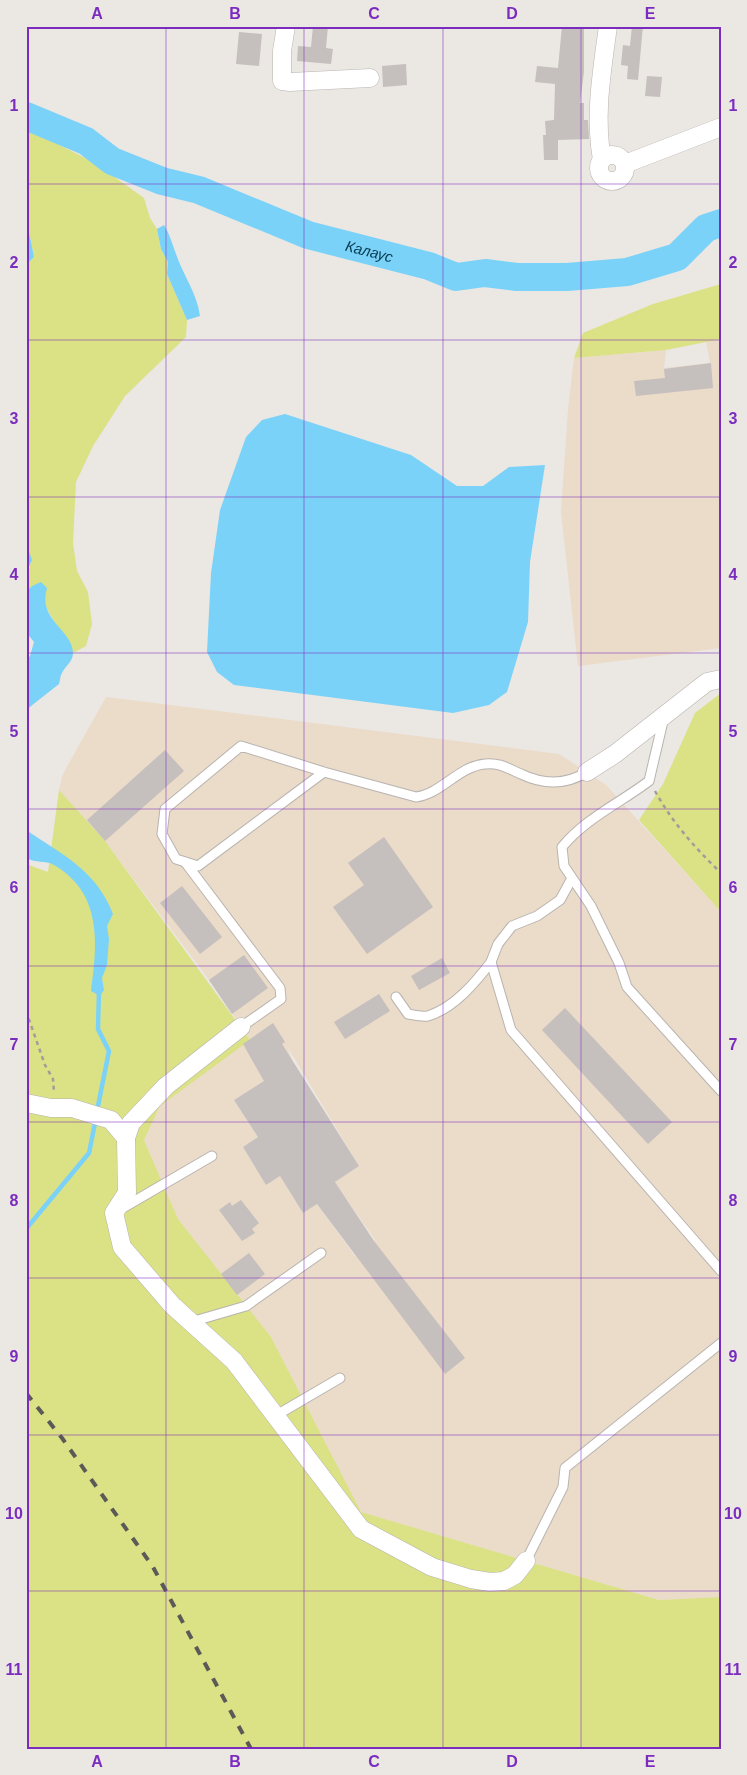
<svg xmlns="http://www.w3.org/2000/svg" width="747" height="1775" font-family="Helvetica,sans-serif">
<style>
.industrial{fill:#ebdbc9;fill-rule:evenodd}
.green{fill:#dbe185}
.water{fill:#7bd2f9}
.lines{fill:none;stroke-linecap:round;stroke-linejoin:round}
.stream{stroke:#7bd2f9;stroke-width:4.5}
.river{stroke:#7bd2f9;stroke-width:28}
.building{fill:#c5bfbd}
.service-casing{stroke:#b8b4b0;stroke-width:11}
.minor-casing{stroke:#b8b4b0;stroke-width:19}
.path{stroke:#a09d9a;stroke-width:2.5;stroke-dasharray:4 4;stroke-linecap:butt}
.service{stroke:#fff;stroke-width:9}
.minor{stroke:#fff;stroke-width:18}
.rail{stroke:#5b5a57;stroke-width:4;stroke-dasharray:9 9;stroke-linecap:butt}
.grid{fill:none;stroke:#7b2cbf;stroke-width:1;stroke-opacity:0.55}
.labels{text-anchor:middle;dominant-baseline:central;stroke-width:4;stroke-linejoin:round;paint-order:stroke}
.water-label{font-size:15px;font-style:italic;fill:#073d50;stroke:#ebe7e3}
.neatline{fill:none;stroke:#7b2cbf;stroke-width:2}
.grid-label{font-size:16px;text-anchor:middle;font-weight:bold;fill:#7b2cbf}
</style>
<rect width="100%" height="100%" fill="#ebe7e3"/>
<g class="industrial">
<path d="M721 339V648L578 666 561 512 568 410 574 358 666 350 664 368 710 363 706 341Z"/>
<path d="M106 697 559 754 606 785 721 912V1597L659 1600 361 1512 271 1337 178 1219 144 1140 160 1106 243 1044 254 1062 250 1040 209 980 105 841 59 790 63 774ZM287 1046 359 1166 335 1182 375 1240 355 1256 317 1204 303 1213 280 1176 266 1185 243 1147 258 1137 234 1100 293 1062Z"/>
</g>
<g class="green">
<path d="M26 128 95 163 144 198 150 218 157 229 161 249 168 262 167 274 187 320 186 337 125 396 93 446 76 482 73 543 77 571 88 592 92 624 86 646 73 653C68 637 56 627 49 612 43 602 40 595 32 586L26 592V573L30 568 26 543V265L34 257 29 232 26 228Z"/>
<path d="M721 284V339L666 350 574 358 583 333 653 304Z"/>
<path d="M721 693V912L639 820 663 784 695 713Z"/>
<path d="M59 790 105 841 250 1040 160 1106 144 1140 178 1219 271 1337 361 1512 659 1600 721 1597V1747L718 1749H26V864L48 872Z"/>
</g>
<g class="water">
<path d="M164 225C170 235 172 243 176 254 183 275 197 293 200 316L187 320 167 274 168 262 161 249 157 229Z"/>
<path d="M26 228 29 232 34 257 26 265Z"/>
<path d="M285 414 411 455 457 486H483L509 467 545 465 530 562 528 622 507 692 489 705 453 713 234 685 217 672 207 652 211 573 220 510 246 437 262 420Z"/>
<path d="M26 543 32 560 26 573Z"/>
<path d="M41 582 47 588C37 620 73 630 73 653 73 662 65 666 62 673 60 676 60 681 59 684L26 710V661L30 656 34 642 26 632V592L32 586Z"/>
<path d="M26 830C63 855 96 870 113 914L107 926 109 939 107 965 102 978 104 990 100 996 91 991C98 943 102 891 52 864 46 861 36 863 26 858Z"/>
</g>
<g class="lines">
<g class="stream">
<path d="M97 1111 109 1051 98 1029 99 990"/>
<path d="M26 1229 89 1153 96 1118"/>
</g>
<path class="river" id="s1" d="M26 116 86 141 112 161 162 181 199 190 308 235 429 266 456 277 485 273 517 277H567L627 272 677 257 706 228 721 223"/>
</g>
<g class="building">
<path d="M313 26H328L326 48 333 49 331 64 297 61 298 46 311 47Z"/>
<path d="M562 26H584V72L580 103H584V120H588L589 139 558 140V160H544L543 135H546L545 121 554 120 555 84 535 82 537 66 558 68Z"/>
<path d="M632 26H643L638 80 627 79 628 66 621 65 623 45 630 46Z"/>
<path d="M239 32 262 34 259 66 236 64Z"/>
<path d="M406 64 407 85 383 87 382 66Z"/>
<path d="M647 76 662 77 660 97 645 96Z"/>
<path d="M711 363 713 388 636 396 634 381 665 378 664 369Z"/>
<path d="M165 750 184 771 105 841 87 820Z"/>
<path d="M384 837 433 907 367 954 333 907 364 885 348 863Z"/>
<path d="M182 886 222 937 200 954 160 903Z"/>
<path d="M244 955 268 988 232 1014 209 980Z"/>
<path d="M442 958 450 973 419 990 411 976Z"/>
<path d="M379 994 390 1011 345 1039 334 1022Z"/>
<path d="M565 1008 672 1122 648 1144 542 1030Z"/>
<path d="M273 1023 285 1042 282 1044 359 1166 335 1182 374 1241 465 1358 445 1374 317 1204 303 1213 280 1176 266 1185 243 1147 258 1137 234 1100 264 1081 243 1044Z"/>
<path d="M241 1200 259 1223 252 1229 255 1233 242 1241 219 1210 230 1202 232 1206Z"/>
<path d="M249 1253 265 1274 237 1295 221 1274Z"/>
</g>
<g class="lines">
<defs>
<g id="service">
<path d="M664 717 649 781C620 803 586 818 562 847L564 866 591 906 619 963 627 987 721 1091"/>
<path d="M324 772 198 866 176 859 162 834 165 809 241 746 324 772 416 797C441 794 459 766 485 764 499 762 509 769 521 774 544 785 566 785 587 772"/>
<path d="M185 862 280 988 281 999 241 1027"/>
<path d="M571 880 560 900 537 916 512 926 498 944 491 962 511 1030 721 1271"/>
<path d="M396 997 408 1014C414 1015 422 1017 428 1016 454 1008 475 983 491 962"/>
<path d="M121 1209 212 1156"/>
<path d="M191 1322 246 1306 321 1253"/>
<path d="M275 1416 340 1378"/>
<path d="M526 1561 563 1487 565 1468 721 1343"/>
</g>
<g id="minor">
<path d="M286 26 282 51V81L290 82 370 78"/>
<circle cx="612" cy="168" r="13"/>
<path d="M602 160C594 115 602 71 608 26"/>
<path d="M625 164 721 127"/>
<path d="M587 772 615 754 707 682 721 679"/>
<path d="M26 1103 51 1108H72L111 1120 126 1138 127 1193 114 1213 122 1247 172 1305 234 1361 361 1529 432 1567 471 1579 490 1582 504 1581 515 1575 526 1561"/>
<path d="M126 1138 131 1123 166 1086 241 1027"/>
</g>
</defs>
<use href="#service" class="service-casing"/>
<use href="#minor" class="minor-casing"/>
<g class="path">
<path d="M655 791C672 822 695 848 721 873"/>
<path d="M26 1011 45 1065 53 1079 54 1092"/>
</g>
<use href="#service" class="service"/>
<use href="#minor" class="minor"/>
<path class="rail" d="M26 1393 62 1438 153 1567 251 1749"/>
</g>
<path class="grid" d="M166 26V1749M304 26V1749M443 26V1749M581 26V1749M26 184H721M26 340H721M26 497H721M26 653H721M26 809H721M26 966H721M26 1122H721M26 1278H721M26 1435H721M26 1591H721"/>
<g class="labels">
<g class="water-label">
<text stroke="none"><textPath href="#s1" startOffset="371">Калаус</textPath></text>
</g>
</g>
<rect width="747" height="1775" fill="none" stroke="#ebe7e3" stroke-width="55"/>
<rect x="28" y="28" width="692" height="1720" class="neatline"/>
<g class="grid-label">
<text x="97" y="19">A</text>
<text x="235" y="19">B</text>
<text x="374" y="19">C</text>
<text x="512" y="19">D</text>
<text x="650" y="19">E</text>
<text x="14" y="111">1</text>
<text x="733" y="111">1</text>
<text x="14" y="268">2</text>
<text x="733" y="268">2</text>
<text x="14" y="424">3</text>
<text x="733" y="424">3</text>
<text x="14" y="580">4</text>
<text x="733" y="580">4</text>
<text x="14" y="737">5</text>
<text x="733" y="737">5</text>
<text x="14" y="893">6</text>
<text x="733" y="893">6</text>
<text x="14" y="1050">7</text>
<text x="733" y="1050">7</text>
<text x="14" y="1206">8</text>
<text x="733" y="1206">8</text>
<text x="14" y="1362">9</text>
<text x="733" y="1362">9</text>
<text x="14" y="1519">10</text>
<text x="733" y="1519">10</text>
<text x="14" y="1675">11</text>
<text x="733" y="1675">11</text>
<text x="97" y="1767">A</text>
<text x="235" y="1767">B</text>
<text x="374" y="1767">C</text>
<text x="512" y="1767">D</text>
<text x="650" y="1767">E</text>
</g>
</svg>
